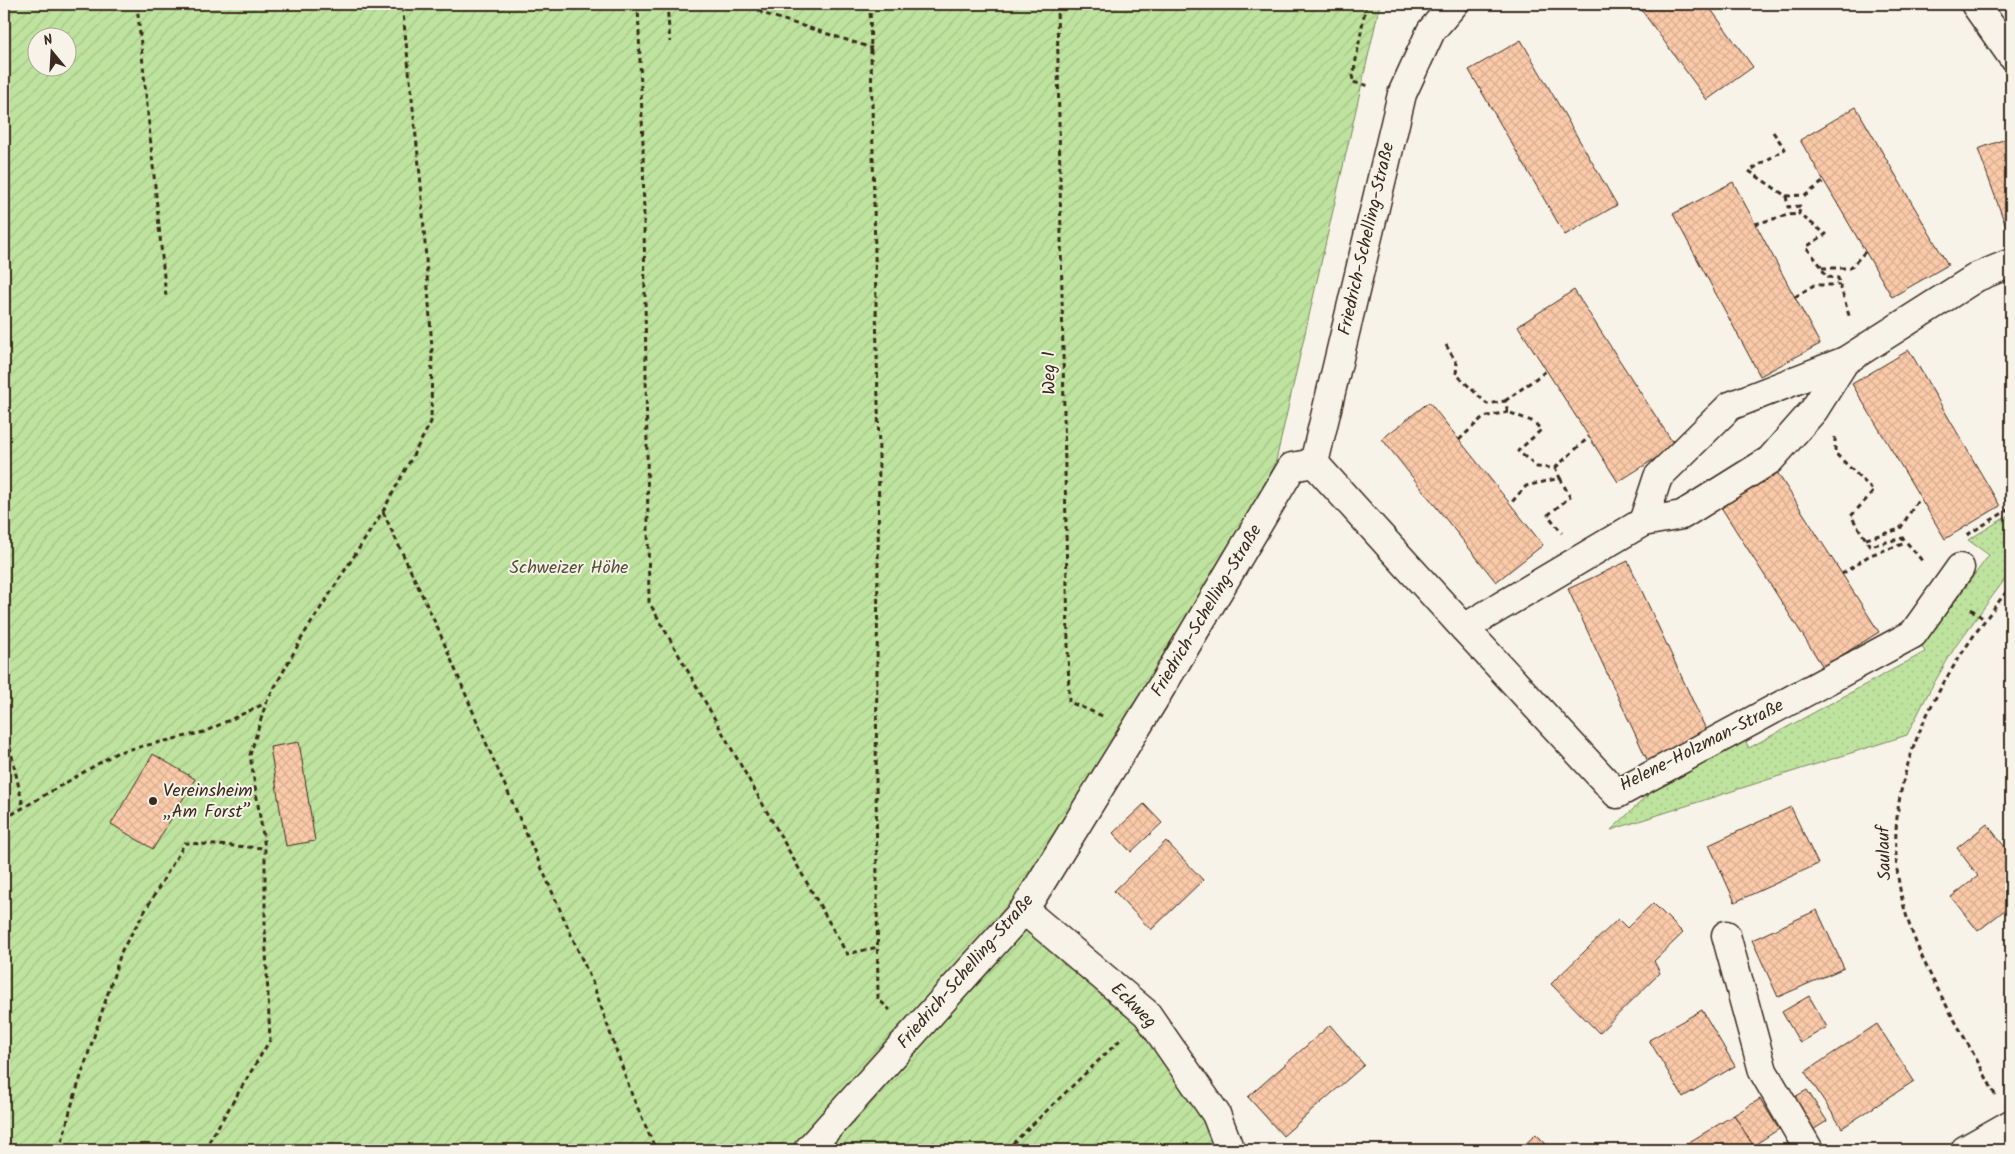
<svg xmlns="http://www.w3.org/2000/svg" width="2015" height="1154" font-family="Kalam,sans-serif">
<style>
.grass{fill:url(#grass-dots);stroke:#7c865e}
.garden{fill:url(#garden-furrows);stroke:#7c865e;fill-rule:evenodd}
.building{fill:url(#building-cross-hatch);stroke:#3b2a1e}
.lines{fill:none;stroke-linecap:round;stroke-linejoin:round}
.minor-casing{stroke:#3b2a1e;stroke-width:31}
.path{stroke:#3b2a1e;stroke-width:3;stroke-dasharray:5 4;stroke-linecap:butt}
.minor{stroke:#f7f3e8;stroke-width:28}
.poi-dot{fill:#3b2a1e;stroke:#f7f3e8;stroke-width:2}
.labels{text-anchor:middle;dominant-baseline:central;stroke-width:4;stroke-linejoin:round;paint-order:stroke}
.street-label{font-size:18px;fill:#3b2a1e;stroke:#f7f3e8}
.park-label{font-size:18px;fill:#554f38;stroke:#f7f3e8}
.poi-label{font-size:18px;fill:#3b2a1e;stroke:#f7f3e8;text-anchor:start}
</style>
<defs>
<pattern id="grass-dots" width="8" height="8" patternUnits="userSpaceOnUse" patternTransform="scale(1.25)"><rect width="8" height="8" fill="#bee39e"/><path d="M2 2h.1M6 6h.1" fill="none" stroke="#a4c388" stroke-width="1.8" stroke-linecap="round"/></pattern>
<pattern id="garden-furrows" width="10" height="10" patternUnits="userSpaceOnUse" patternTransform="scale(1.25)"><rect width="10" height="10" fill="#bee39e"/><path d="M-1 1l2-2M0 10L10 0M9 11l2-2" fill="none" stroke="#a4c388"/></pattern>
<pattern id="building-cross-hatch" width="8" height="8" patternUnits="userSpaceOnUse" patternTransform="scale(1.25)"><rect width="8" height="8" fill="#fbcaaa"/><path d="M0 0l8 8M0 8l8-8" fill="none" stroke="#d8ae92"/></pattern>
</defs>
<rect width="100%" height="100%" fill="#f7f3e8"/>
<filter id="ink" filterUnits="userSpaceOnUse"><feTurbulence type="fractalNoise" baseFrequency=".02" numOctaves="2"/><feDisplacementMap in="SourceGraphic" scale="10" xChannelSelector="R" yChannelSelector="G"/><feConvolveMatrix kernelMatrix="1 2 1 2 8 2 1 2 1" color-interpolation-filters="sRGB"/></filter>
<g filter="url(#ink)">
<path class="grass" d="M2011 514V571L1955 647 1930 690 1907 735 1611 830 1666 778 1743 736 1749 748 1925 652 1919 640 1931 634 1989 555 1968 540Z"/>
<path class="garden" d="M4 4H1380L1275 465 1024 909 1147 1014 1230 1150H4ZM38 38H68V68H38Z"/>
<g class="building">
<path d="M1637 4H1707L1753 67 1707 100Z"/>
<path d="M1521 40 1617 205 1565 235 1469 70Z"/>
<path d="M1856 107 1948 265 1892 297 1800 140Z"/>
<path d="M2011 137V234L2009 235 1978 149Z"/>
<path d="M1733 182 1820 344 1760 376 1673 214Z"/>
<path d="M1574 290 1675 446 1618 482 1518 326Z"/>
<path d="M1909 350 2000 506 1945 539 1852 384Z"/>
<path d="M1429 402 1543 545 1496 582 1382 439Z"/>
<path d="M1775 469 1879 632 1823 667 1719 504Z"/>
<path d="M1628 561 1709 736 1649 764 1568 589Z"/>
<path d="M299 742 315 841 286 846 270 747Z"/>
<path d="M153 754 195 779 153 849 111 824Z"/>
<path d="M1144 804 1162 823 1131 852 1113 833Z"/>
<path d="M1791 807 1818 864 1735 902 1709 845Z"/>
<path d="M1987 824 2011 855V916L2006 909 1978 931 1951 897 1978 876 1957 848Z"/>
<path d="M1166 841 1203 880 1151 930 1114 891Z"/>
<path d="M1653 903 1683 933 1654 961 1660 973 1599 1033 1551 984 1618 919 1627 928Z"/>
<path d="M1817 910 1844 968 1778 997 1752 940Z"/>
<path d="M1809 996 1827 1027 1800 1043 1782 1012Z"/>
<path d="M1702 1010 1735 1066 1683 1097 1649 1040Z"/>
<path d="M1877 1024 1914 1081 1842 1128 1805 1072Z"/>
<path d="M1330 1025 1364 1065 1283 1136 1248 1097Z"/>
<path d="M1807 1090 1827 1121 1811 1131 1791 1099Z"/>
<path d="M1760 1099 1779 1129 1753 1146 1734 1115Z"/>
<path d="M1734 1115 1756 1150H1676Z"/>
<path d="M1536 1134 1552 1150H1519Z"/>
</g>
<g class="lines">
<defs>
<g id="minor">
<path d="M1975 4 2011 55"/>
<path d="M1314 463 1464 628 1643 522 1682 515 1770 460 1814 410 1845 361 1977 277 2011 263"/>
<path d="M1643 522 1658 477 1730 406 1845 361"/>
<path d="M1464 628 1617 794 1913 634 1960 568"/>
<path d="M1024 910 1147 1014 1216 1114 1230 1150"/>
<path d="M1726 935 1763 1071 1809 1150"/>
<path d="M808 1150 1024 910 1153 701 1292 467 1314 463 1402 94 1431 31 1454 4"/>
<path d="M1965 1150 2011 1124"/>
</g>
</defs>
<use href="#minor" class="minor-casing"/>
<g class="path">
<path d="M137 4 166 297"/>
<path d="M638 4 643 145 649 602 847 954 878 947"/>
<path d="M667 4 670 42"/>
<path d="M752 4 762 13 872 48"/>
<path d="M870 4 879 454 876 777 878 999 890 1010"/>
<path d="M1057 4 1069 702 1105 717"/>
<path d="M1366 4 1352 82 1370 86"/>
<path d="M1773 132 1785 149 1749 171 1786 196 1788 207 1800 206 1799 214 1826 234 1806 247 1821 266 1826 277 1838 278 1850 319"/>
<path d="M1786 196 1806 195 1824 181"/>
<path d="M1755 224 1788 215 1799 214"/>
<path d="M1822 268H1850L1865 252"/>
<path d="M1795 297 1814 285H1840"/>
<path d="M1446 345 1457 364 1456 374 1487 404 1505 401 1508 412 1534 422 1541 430 1518 451 1537 467 1555 468 1560 478 1526 486 1510 504"/>
<path d="M1505 401 1546 371"/>
<path d="M1835 437V453L1874 491 1851 516 1870 546 1903 538 1924 563"/>
<path d="M1459 440 1483 417 1508 412"/>
<path d="M1555 468 1589 437"/>
<path d="M1560 478 1570 497 1548 515 1562 533"/>
<path d="M383 512 439 631 487 745 593 984 632 1095 656 1150"/>
<path d="M1967 535 2011 508"/>
<path d="M1866 539 1900 529 1919 498"/>
<path d="M1842 574 1870 555 1906 543"/>
<path d="M1971 609 1985 620"/>
<path d="M4 720 23 806"/>
<path d="M4 819 118 752 204 732 266 703"/>
<path d="M1995 1095C1970 1043 1936 994 1915 940 1861 806 1929 689 2011 586"/>
<path d="M60 1150 71 1107 122 950 185 843 265 848"/>
<path d="M204 1150 270 1040 265 929V848L250 755 266 703 304 634 383 511 431 422 432 349 421 184 402 4"/>
<path d="M1006 1150 1123 1037"/>
</g>
<use href="#minor" class="minor"/>
</g>
</g>
<circle class="poi-dot" cx="153" cy="801" r="5"/>
<g class="labels">
<g class="street-label">
<text transform="translate(1367 239) rotate(-77)">Friedrich-Schelling-Straße</text>
<text transform="translate(1050 373) rotate(-91)">Weg 1</text>
<text transform="translate(1207 611) rotate(-59)">Friedrich-Schelling-Straße</text>
<text transform="translate(1702 746) rotate(-27)">Helene-Holzman-Straße</text>
<text transform="translate(1885 853) rotate(-92)">Saulauf</text>
<text transform="translate(966 972) rotate(-49)">Friedrich-Schelling-Straße</text>
<text transform="translate(1133 1006) rotate(45)">Eckweg</text>
</g>
<g class="park-label">
<text x="569" y="568">Schweizer Höhe</text>
</g>
<g class="poi-label">
<text x="163" y="791">Vereinsheim<tspan x="163" dy="21">„Am Forst”</tspan></text>
</g>
</g>
<rect width="2015" height="1154" fill="none" stroke="#f7f3e8" stroke-width="20"/>
<rect x="10" y="10" width="1995" height="1134" fill="none" stroke="#3b2a1e" stroke-width="2" filter="url(#ink)"/>
<g transform="translate(52 52) rotate(342)"><circle r="24" fill="#f7f3e8" stroke="#aca397"/>
<path d="M0-4L9 19L0 12L-9 19Z" fill="#3b2a1e"/>
<text y="-8" font-size="14" font-weight="bold" text-anchor="middle" fill="#3b2a1e">N</text>
</g>
</svg>
